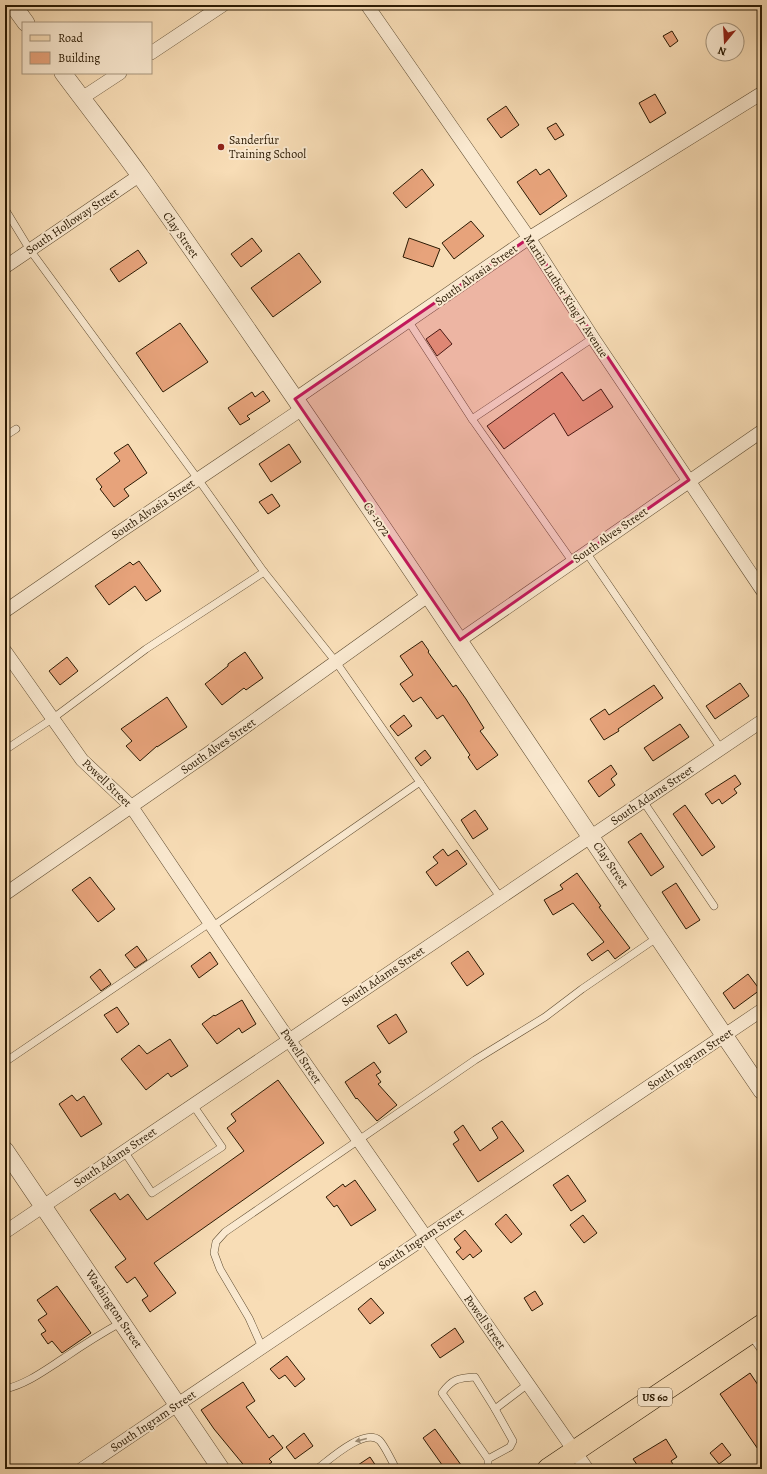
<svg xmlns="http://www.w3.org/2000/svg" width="767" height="1474" font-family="Alegreya,serif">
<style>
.building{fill:#e7a37b;stroke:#2b1a03}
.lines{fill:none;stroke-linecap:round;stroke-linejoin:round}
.service-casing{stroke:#5e4b30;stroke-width:8}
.minor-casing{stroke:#5e4b30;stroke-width:14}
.tertiary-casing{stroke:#5e4b30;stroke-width:18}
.primary-casing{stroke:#2b1a03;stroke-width:22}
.service{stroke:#fae9d0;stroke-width:7}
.minor{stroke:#fae9d0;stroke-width:13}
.tertiary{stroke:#fae9d0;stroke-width:17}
.primary{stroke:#f8ddb6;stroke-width:21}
.oneway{fill:#9d8c74}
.marked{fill:#c2185b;fill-opacity:0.2;stroke:#c2185b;stroke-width:3;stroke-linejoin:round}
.poi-dot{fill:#8f2418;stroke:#fae9d0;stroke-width:1.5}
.labels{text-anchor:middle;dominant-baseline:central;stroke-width:4;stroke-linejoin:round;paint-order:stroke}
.shield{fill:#fae9d0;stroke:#695840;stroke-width:1}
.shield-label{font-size:11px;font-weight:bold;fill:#2b1a03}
.poi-label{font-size:12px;fill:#2b1a03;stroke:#fae9d0;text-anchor:start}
.street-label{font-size:12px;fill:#2b1a03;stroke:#fae9d0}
</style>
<rect width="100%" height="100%" fill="#f8ddb6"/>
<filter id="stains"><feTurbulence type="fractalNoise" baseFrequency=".005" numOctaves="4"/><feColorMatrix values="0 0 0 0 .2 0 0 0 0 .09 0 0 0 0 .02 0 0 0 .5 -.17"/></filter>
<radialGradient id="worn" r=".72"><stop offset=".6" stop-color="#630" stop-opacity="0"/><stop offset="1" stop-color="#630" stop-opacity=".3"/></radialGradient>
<g class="building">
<path d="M672 31 678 41 670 47 663 36Z"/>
<path d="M655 94 666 113 650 123 639 103Z"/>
<path d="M506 106 519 125 501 138 487 119Z"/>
<path d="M556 123 564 135 555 140 547 128Z"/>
<path d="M422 169 434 185 406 208 393 193Z"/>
<path d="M536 169 540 175 549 169 567 196 540 215 517 182Z"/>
<path d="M471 221 484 236 454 259 442 243Z"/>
<path d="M252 238 262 251 241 267 231 254Z"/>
<path d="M409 238 440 249 433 267 403 257Z"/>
<path d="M138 250 147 263 119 282 110 269Z"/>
<path d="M299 253 321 282 273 317 251 288Z"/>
<path d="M180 323 208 362 163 392 136 353Z"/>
<path d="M440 329 452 344 437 356 426 339Z"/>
<path d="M562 372 583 401 601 389 613 407 568 436 554 413 504 449 487 426Z"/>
<path d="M263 391 270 401 247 416 250 419 240 425 228 408 252 392 255 397Z"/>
<path d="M128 444 147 473 124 489 129 496 114 507 100 489 102 487 96 479 120 461 114 453Z"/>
<path d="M289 444 301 462 271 482 259 464Z"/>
<path d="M272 494 280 506 268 514 259 502Z"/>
<path d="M139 561 161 591 146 601 135 586 109 605 95 586 130 562 133 565Z"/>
<path d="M422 641 429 651 428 652 453 687 456 685 466 699 484 728 480 731 498 755 477 770 468 757 470 755 443 715 437 719 421 697 413 702 400 684 413 675 400 656Z"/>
<path d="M245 652 263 678 246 690 244 688 222 705 205 684 228 666V664Z"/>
<path d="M67 657 78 671 60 685 49 671Z"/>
<path d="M740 683 749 696 715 719 706 706Z"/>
<path d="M654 685 663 698 618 729 619 731 604 740 590 719 605 709 609 715Z"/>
<path d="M167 697 187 727 157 747V746L140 761 126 746 132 741 121 729Z"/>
<path d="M404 715 412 726 398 736 390 726Z"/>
<path d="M680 724 689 737 653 761 644 748Z"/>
<path d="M425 750 431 758 421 766 415 758Z"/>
<path d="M611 765 617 774 611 779 615 785 599 797 588 781Z"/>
<path d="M735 775 741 784 734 789 737 793 722 804 719 799 712 804 705 794Z"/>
<path d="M685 805 715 847 702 856 673 814Z"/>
<path d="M475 810 488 829 473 839 461 820Z"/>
<path d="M641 833 664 867 651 876 628 842Z"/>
<path d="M443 849 448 856 457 850 467 864 436 886 426 872 438 863 433 857Z"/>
<path d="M577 873 601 906 599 907 630 948 615 959 608 950 592 961 587 954 604 942 573 903 553 915 544 900 563 889 560 885Z"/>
<path d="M90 877 115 909 98 922 72 890Z"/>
<path d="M676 883 700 920 686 929 662 892Z"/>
<path d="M137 946 147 960 135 968 125 955Z"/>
<path d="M468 951 484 974 467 986 451 963Z"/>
<path d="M210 952 218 964 199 978 191 966Z"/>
<path d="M100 969 111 984 101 991 90 977Z"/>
<path d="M748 974 760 990 734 1009 723 993Z"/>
<path d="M242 1000 256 1024 242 1033 239 1028 217 1044 202 1024 214 1015 215 1016Z"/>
<path d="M117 1007 129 1024 117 1033 104 1015Z"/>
<path d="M396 1014 407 1032 389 1044 377 1026Z"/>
<path d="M170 1039 188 1066 171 1077 168 1073 146 1090 121 1059 139 1045 147 1054Z"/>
<path d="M374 1062 381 1072 376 1075 381 1082 378 1084 397 1105 377 1121 357 1098 356 1099 345 1082Z"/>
<path d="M278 1080 324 1143 154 1263 176 1293 150 1312 142 1300 148 1296 135 1277 127 1283 115 1267 126 1259 90 1210 115 1193 120 1200 128 1194 147 1220 244 1151 227 1128 236 1121 231 1114Z"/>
<path d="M72 1095 77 1101 84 1096 102 1124 81 1137 59 1104Z"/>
<path d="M502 1121 524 1151 478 1182 453 1144 459 1140 454 1132 463 1125 480 1151 498 1138 492 1128Z"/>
<path d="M568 1175 586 1201 571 1211 553 1185Z"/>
<path d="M355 1180 376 1210 351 1226 337 1205 334 1207 326 1197 343 1184 345 1187Z"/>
<path d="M506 1214 522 1234 511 1243 495 1224Z"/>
<path d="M583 1215 597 1233 584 1243 570 1225Z"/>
<path d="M465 1230 482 1251 473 1258 470 1254 463 1260 456 1252 461 1248 454 1239Z"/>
<path d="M57 1286 91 1333 62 1353 52 1341 48 1344 41 1334 46 1331 38 1320 47 1314 37 1300Z"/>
<path d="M535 1291 543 1304 532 1311 524 1298Z"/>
<path d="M371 1298 384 1313 370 1324 358 1309Z"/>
<path d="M455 1328 464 1342 440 1358 431 1345Z"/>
<path d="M287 1356 305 1379 295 1387 285 1375 279 1379 270 1369Z"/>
<path d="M750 1373 762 1391V1455L720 1394Z"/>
<path d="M243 1382 255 1401 246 1407 269 1438 273 1435 283 1448 269 1459 272 1462 263 1469H247L214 1429 201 1410Z"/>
<path d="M435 1429 464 1469H445L423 1438Z"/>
<path d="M304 1433 313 1446 295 1459 286 1447Z"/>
<path d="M666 1439 677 1457 671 1461 676 1469H640L633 1459Z"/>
<path d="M722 1443 731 1455 719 1464 710 1453Z"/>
<path d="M370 1457 378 1469H352Z"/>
</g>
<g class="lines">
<defs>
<g id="service">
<path d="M5 209 30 250 198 479 264 572 336 662 500 897"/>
<path d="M409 322 472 419 572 561"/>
<path d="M472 419 593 338"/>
<path d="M5 436 16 429"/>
<path d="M586 552 721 749"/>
<path d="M5 750 52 719 146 649 264 572"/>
<path d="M643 801 714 906"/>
<path d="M213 926 420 782"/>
<path d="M5 1062 211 922"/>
<path d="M124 1151 152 1193 222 1147 193 1105"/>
<path d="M751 1335 762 1351"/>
<path d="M262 1347 249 1318 220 1269 214 1253 216 1242 225 1232 475 1060 545 1017 582 989 658 937"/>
<path d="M5 1389C27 1384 45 1370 64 1358 83 1345 102 1333 122 1322"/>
<path d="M488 1459 510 1447 513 1441 495 1409"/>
<path d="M317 1469C329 1460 364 1428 379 1440 383 1443 393 1463 396 1469"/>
<path d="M488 1469V1459L442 1393C452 1379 458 1378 475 1377L495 1409 528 1384"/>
</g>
<g id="minor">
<path d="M367 5 529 238 593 338 762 590"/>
<path d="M151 53 223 5"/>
<path d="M82 98 120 73"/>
<path d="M5 267 140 175"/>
<path d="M295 399 529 238 762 93"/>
<path d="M5 611 121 531 302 409"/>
<path d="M460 640 762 431"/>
<path d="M5 651 82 760 131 806 289 1040 587 1469"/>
<path d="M5 894 210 752 429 595"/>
<path d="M5 1232 762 721"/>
<path d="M82 1469 762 1010"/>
</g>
<g id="tertiary">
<path d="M13 5 26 23"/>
<path d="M63 73C89 108 116 142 141 177 354 478 555 787 762 1091"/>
<path d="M5 1150 221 1469"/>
</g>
<path id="primary" d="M548 1469 762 1325"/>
</defs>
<use href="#service" class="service-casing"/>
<use href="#minor" class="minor-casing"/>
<use href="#tertiary" class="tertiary-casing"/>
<use href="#primary" class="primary-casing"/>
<use href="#service" class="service"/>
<use href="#minor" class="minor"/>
<use href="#tertiary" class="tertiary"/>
<use href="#primary" class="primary"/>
</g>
<defs><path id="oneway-solid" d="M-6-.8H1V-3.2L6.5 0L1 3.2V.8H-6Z"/></defs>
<use class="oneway" href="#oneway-solid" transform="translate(361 1440) rotate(166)"/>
<path class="marked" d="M529 238 689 480 460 640 295 399Z"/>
<circle class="poi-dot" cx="221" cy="147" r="4"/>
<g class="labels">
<rect class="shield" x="638" y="1388" width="34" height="18" rx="3"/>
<g class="shield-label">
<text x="655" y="1397">US 60</text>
</g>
<g class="poi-label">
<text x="229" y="140">Sanderfur<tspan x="229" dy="14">Training School</tspan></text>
</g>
<g class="street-label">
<text transform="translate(72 221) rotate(-34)">South Holloway Street</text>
<text transform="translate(181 235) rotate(55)">Clay Street</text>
<text transform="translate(476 275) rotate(-35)">South Alvasia Street</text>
<text transform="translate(566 296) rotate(57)">Martin Luther King Jr Avenue</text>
<text transform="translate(153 509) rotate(-34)">South Alvasia Street</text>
<text transform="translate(377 519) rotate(56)">Cs-1072</text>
<text transform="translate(610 535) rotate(-35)">South Alves Street</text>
<text transform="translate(218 746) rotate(-35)">South Alves Street</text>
<text transform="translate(107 783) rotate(44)">Powell Street</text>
<text transform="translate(652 795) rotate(-34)">South Adams Street</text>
<text transform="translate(611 865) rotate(56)">Clay Street</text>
<text transform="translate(383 976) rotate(-34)">South Adams Street</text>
<text transform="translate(301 1056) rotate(56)">Powell Street</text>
<text transform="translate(690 1059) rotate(-34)">South Ingram Street</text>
<text transform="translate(115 1157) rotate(-34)">South Adams Street</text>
<text transform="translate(421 1239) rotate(-34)">South Ingram Street</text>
<text transform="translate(114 1309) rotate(56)">Washington Street</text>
<text transform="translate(485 1322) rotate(55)">Powell Street</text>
<text transform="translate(153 1421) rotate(-34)">South Ingram Street</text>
</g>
</g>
<rect width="767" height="1474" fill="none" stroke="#f8ddb6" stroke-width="20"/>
<rect x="6" y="6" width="755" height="1462" fill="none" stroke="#2b1a03" stroke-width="2"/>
<rect x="10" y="10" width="747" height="1454" fill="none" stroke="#2b1a03"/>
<rect x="22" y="22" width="130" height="52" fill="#fae9d0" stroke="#a7967e"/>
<rect x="30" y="35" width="20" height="6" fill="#f8ddb6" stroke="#a7967e"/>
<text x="58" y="42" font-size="12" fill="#2b1a03">Road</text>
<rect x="30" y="52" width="20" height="12" fill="#e7a37b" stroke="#a7967e"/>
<text x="58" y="62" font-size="12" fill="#2b1a03">Building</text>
<g transform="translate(725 42) rotate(198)"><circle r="19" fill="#fae9d0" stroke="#a7967e"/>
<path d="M0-3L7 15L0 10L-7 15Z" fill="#8f2418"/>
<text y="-6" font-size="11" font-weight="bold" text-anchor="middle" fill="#2b1a03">N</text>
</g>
<rect width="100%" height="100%" filter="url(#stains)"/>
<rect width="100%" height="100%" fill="url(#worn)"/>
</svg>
